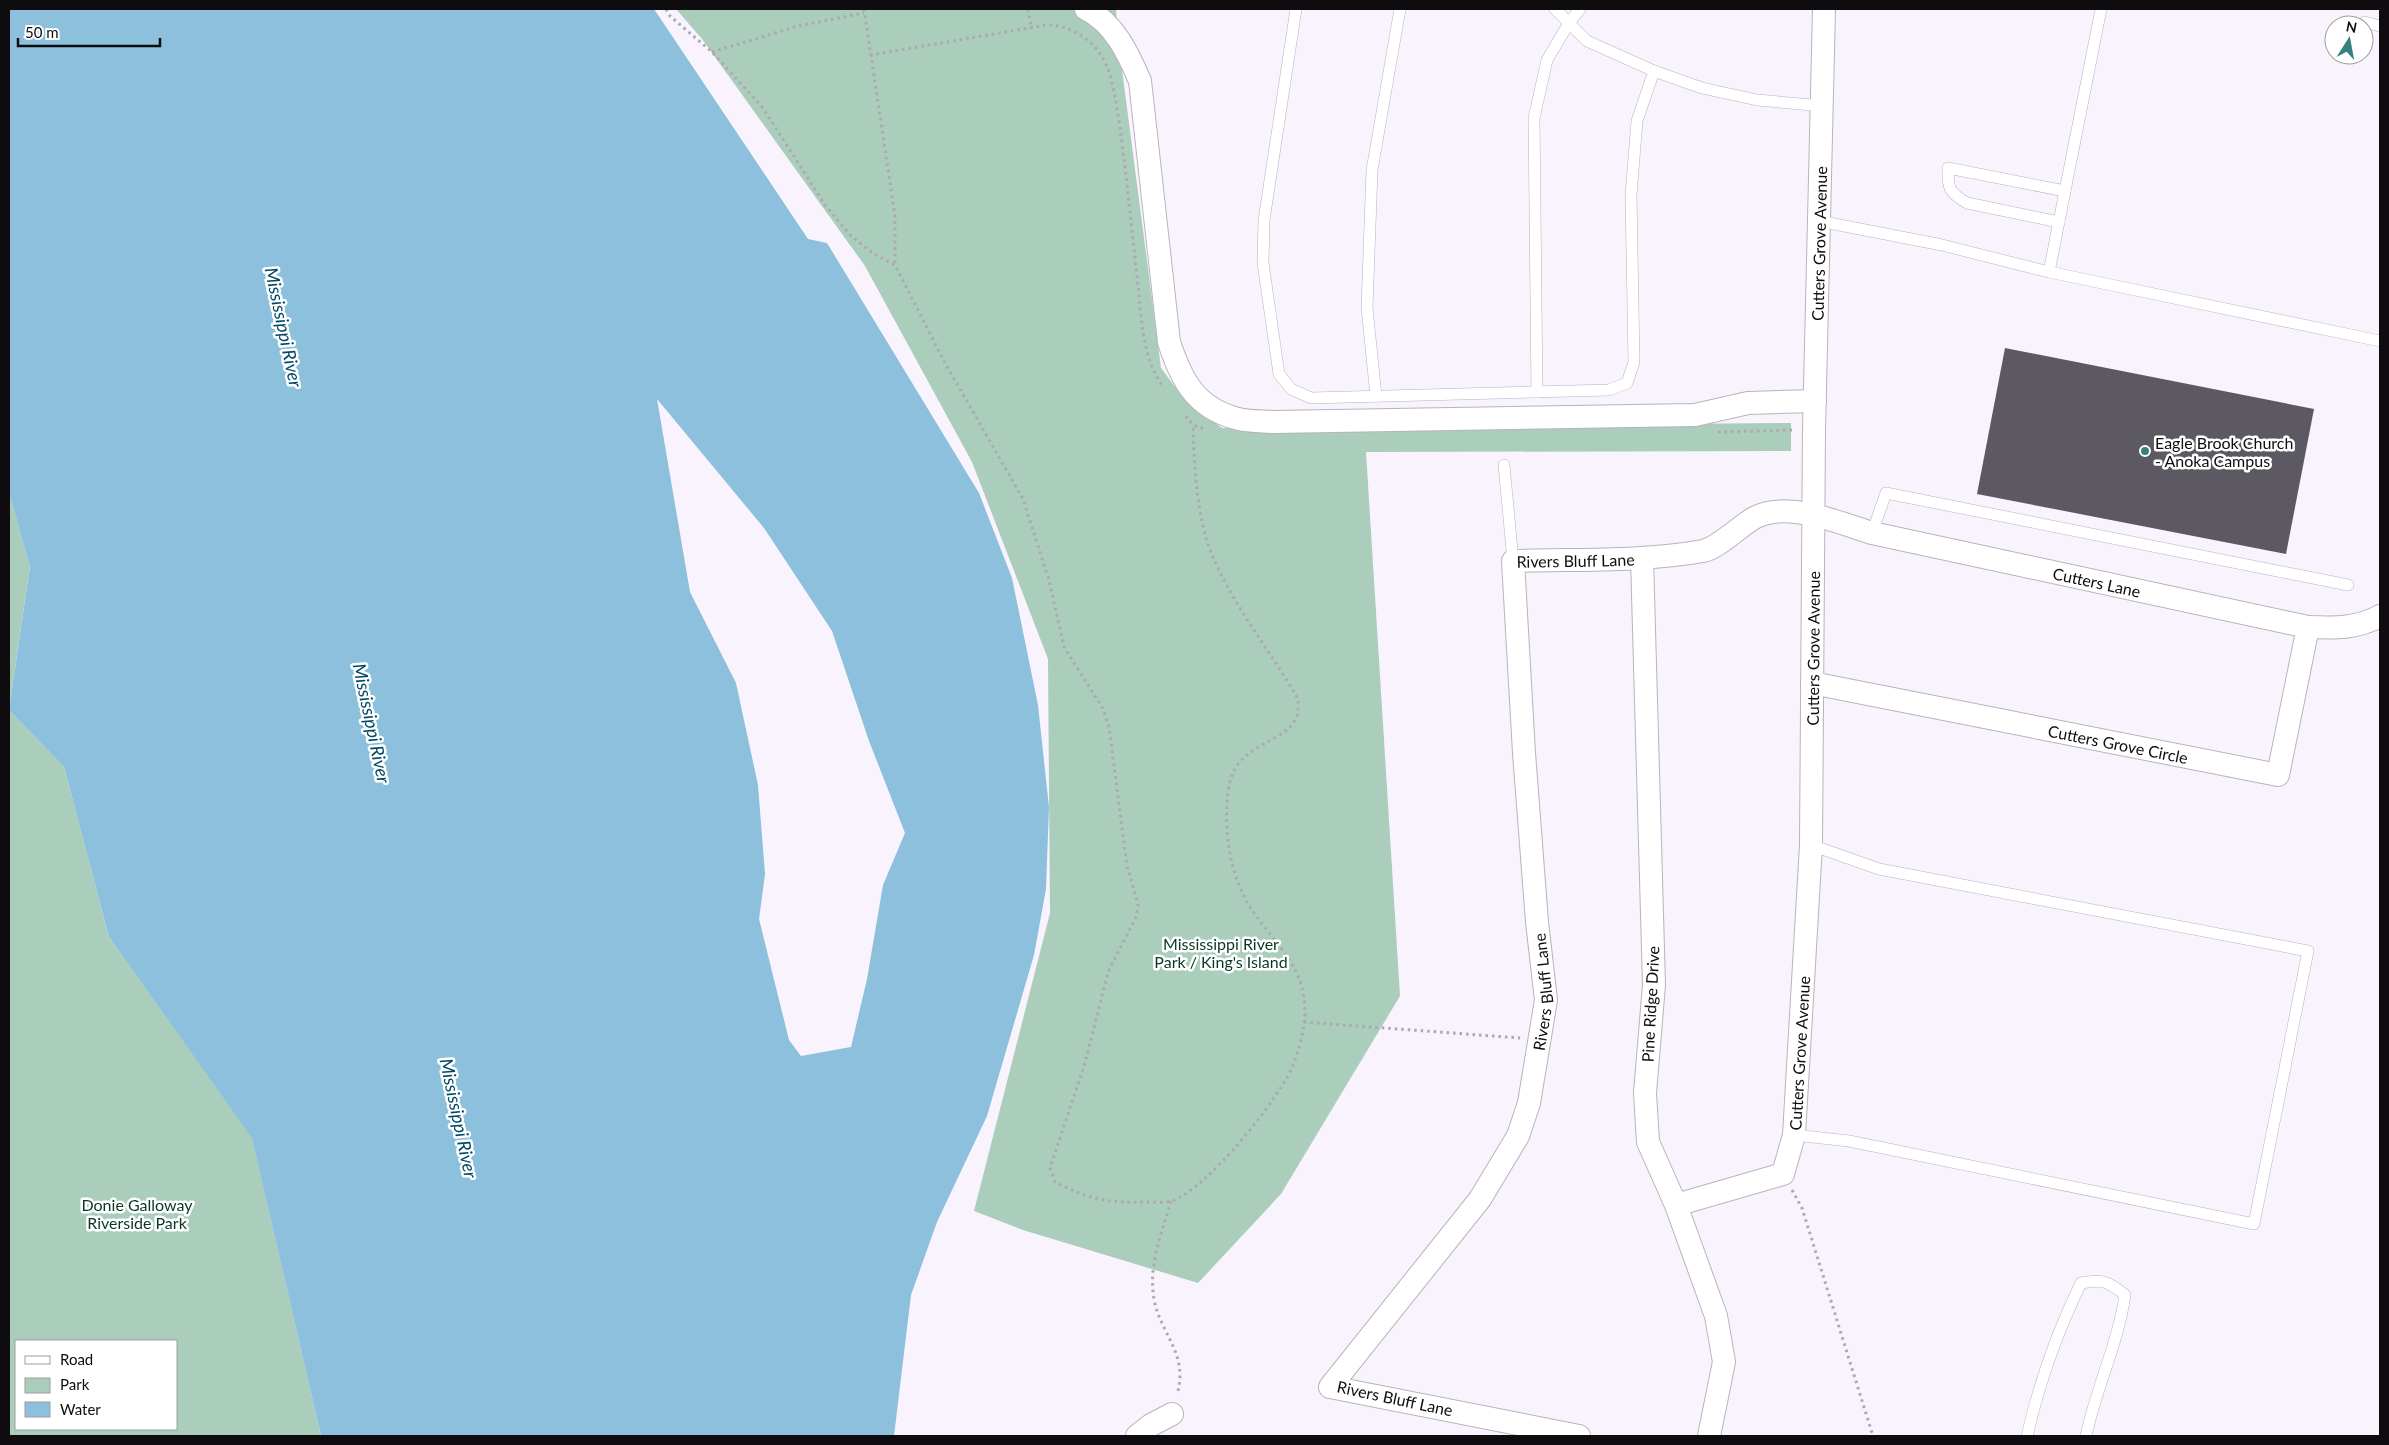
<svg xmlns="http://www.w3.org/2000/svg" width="2389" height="1445" font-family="Lato,sans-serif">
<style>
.green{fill:#abcdbc;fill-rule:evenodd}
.water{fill:#8dc0dd;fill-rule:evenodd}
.building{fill:#5d5962}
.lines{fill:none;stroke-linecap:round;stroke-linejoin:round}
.service-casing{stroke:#b8b3bd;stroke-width:12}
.minor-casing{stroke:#b8b3bd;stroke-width:24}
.path{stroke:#aca8b0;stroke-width:3;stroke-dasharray:2.5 4;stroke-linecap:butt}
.service{stroke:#fff;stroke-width:11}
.minor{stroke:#fff;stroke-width:22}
.poi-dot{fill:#38807e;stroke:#fff;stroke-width:2}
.labels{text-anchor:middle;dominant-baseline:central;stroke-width:5;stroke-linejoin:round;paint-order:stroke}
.street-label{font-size:16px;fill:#0e0c0f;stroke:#fff}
.poi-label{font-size:16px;fill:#0e0c0f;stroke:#fff;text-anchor:start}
.park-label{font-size:16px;fill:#083726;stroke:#fff}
.water-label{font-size:18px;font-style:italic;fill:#004864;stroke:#fff}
</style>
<rect width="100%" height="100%" fill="#f8f3fd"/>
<g class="green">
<path d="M676 9H1116L1118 39 1161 368 1184 399 1222 428 1791 423V451L1366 452 1400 996 1281 1194 1198 1283 1023 1230 974 1211 1050 913 1048 659 972 462 865 266 702 39Z"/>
<path d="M9 493 30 565 9 710 64 767 109 937 252 1137 321 1436H9ZM16 1341H176V1429H16Z"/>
</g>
<path class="water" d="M9 9H654L808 239 827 243 979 493 1012 578 1038 705 1049 807 1046 889 1034 955 987 1116 937 1222 911 1295 894 1436H321L252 1138 109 937 64 767 9 710 30 566 9 493ZM657 399 764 528 832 631 869 741 905 833 883 885 867 979 851 1047 801 1056 789 1040 759 919 765 874 758 785 736 683 690 592Z"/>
<path class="building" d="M2005 348 2314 409 2286 554 1977 494Z"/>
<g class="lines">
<defs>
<g id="service">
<path d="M1296 9 1264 220 1263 263 1279 374 1291 389 1311 398 1609 390 1627 383 1634 362 1631 195 1637 121 1654 71"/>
<path d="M1555 9 1587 41 1654 71 1702 88 1757 100 1823 106"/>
<path d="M2365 22 2380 26"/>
<path d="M1819 221 1942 245 2049 272 2380 341"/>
<path d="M2059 222 1967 203C1948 192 1948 188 1948 168L2065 191"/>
<path d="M2049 272 2101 9"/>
<path d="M1537 392 1534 118 1547 60 1569 23 1580 9"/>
<path d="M1376 396 1367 308 1372 170 1400 9"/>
<path d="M1504 465 1513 561"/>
<path d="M1872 533 1886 493 2348 585"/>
<path d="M1794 1135 1849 1141 2254 1224 2308 951 1879 869 1811 845"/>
<path d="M2027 1436C2039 1384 2057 1332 2081 1283 2102 1279 2108 1281 2125 1295 2118 1344 2096 1388 2086 1436"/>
</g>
<g id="minor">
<path d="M1086 9C1114 23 1128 53 1140 81L1169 342C1181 379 1195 407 1235 418 1246 422 1261 421 1274 422L1695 415 1748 403 1815 401"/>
<path d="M1642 558 1654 985 1645 1093 1648 1142 1676 1205 1716 1316 1724 1362 1709 1436"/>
<path id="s1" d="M1812 683 2278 775 2308 627"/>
<path id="s2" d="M1676 1205 1783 1174 1794 1135 1811 845 1814 430 1824 9"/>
<path d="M1137 1436 1151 1425 1172 1414"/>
<path id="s3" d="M1579 1436 1330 1387 1480 1199 1518 1136 1529 1103 1546 1000 1537 922 1524 753 1513 561C1576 559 1641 562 1703 551 1718 548 1740 526 1754 518 1786 500 1840 523 1872 533L2308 627C2334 628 2356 629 2380 616"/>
</g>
</defs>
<use href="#service" class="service-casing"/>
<use href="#minor" class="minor-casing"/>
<g class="path">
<path d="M666 9 670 16 712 52 763 108 825 205 851 236 874 254 895 265 945 363 1023 499 1049 580 1064 647 1102 707 1109 727 1127 866 1138 904 1137 915 1108 972 1085 1063 1050 1168 1055 1182C1091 1200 1107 1203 1146 1202 1154 1202 1165 1203 1172 1201 1207 1188 1266 1113 1285 1081 1298 1060 1308 1022 1304 998 1299 957 1263 933 1245 898 1230 870 1225 835 1227 803 1229 761 1245 755 1278 736 1286 731 1292 727 1296 718 1299 713 1298 705 1298 699 1270 650 1222 591 1206 538 1196 501 1194 463 1193 425"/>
<path d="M864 9 895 216V265"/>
<path d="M1028 9 1031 27"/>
<path d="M712 52 798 26 864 13"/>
<path d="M870 55 1047 25C1074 25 1098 43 1108 69 1117 97 1121 136 1125 166 1129 206 1134 246 1138 286 1142 319 1142 357 1162 385"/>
<path d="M1186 416 1193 425 1204 429"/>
<path d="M1718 432 1794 430"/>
<path d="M1304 1022 1520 1038"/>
<path d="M1792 1190 1802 1208 1873 1436"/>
<path d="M1171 1201C1162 1233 1148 1265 1154 1299 1161 1336 1189 1353 1177 1395"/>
</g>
<use href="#service" class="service"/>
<use href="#minor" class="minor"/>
</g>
<circle class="poi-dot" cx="2145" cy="451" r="5"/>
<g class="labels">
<g class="street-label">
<text stroke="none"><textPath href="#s2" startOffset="1044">Cutters Grove Avenue</textPath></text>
<text stroke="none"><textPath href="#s3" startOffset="1210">Rivers Bluff Lane</textPath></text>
<text stroke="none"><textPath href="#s3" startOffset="1751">Cutters Lane</textPath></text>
<text stroke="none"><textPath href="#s2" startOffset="639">Cutters Grove Avenue</textPath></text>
<text stroke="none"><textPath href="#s1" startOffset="312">Cutters Grove Circle</textPath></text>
<text stroke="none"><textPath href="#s3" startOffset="715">Rivers Bluff Lane</textPath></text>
<text transform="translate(1650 1004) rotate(-87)">Pine Ridge Drive</text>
<text stroke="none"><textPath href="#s2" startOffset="234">Cutters Grove Avenue</textPath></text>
<text transform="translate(1395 1398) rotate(12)">Rivers Bluff Lane</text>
</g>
<g class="poi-label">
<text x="2155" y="442">Eagle Brook Church<tspan x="2155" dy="18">- Anoka Campus</tspan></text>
</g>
<g class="park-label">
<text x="1221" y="943">Mississippi River<tspan x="1221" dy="18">Park / King's Island</tspan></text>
<text x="137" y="1204">Donie Galloway<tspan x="137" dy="18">Riverside Park</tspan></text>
</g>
<g class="water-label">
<text transform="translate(284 327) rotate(78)">Mississippi River</text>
<text transform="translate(372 723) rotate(78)">Mississippi River</text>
<text transform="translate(459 1118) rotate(78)">Mississippi River</text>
</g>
</g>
<rect width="2389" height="1445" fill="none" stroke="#0e0c0f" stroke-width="20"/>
<rect x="15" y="1340" width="162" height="90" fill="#ffffff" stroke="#9f9e9f"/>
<rect x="25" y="1356" width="25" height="8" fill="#ffffff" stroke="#9f9e9f"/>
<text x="60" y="1365" font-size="15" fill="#0e0c0f">Road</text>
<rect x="25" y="1378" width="25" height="15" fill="#abcdbc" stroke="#9f9e9f"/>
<text x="60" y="1390" font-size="15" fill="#0e0c0f">Park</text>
<rect x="25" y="1402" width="25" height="15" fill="#8dc0dd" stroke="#9f9e9f"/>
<text x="60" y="1415" font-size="15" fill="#0e0c0f">Water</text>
<g transform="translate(2349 40) rotate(11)"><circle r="24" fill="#ffffff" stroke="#9f9e9f"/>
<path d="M0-4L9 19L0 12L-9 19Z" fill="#38807e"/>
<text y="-8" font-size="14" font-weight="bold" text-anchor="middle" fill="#0e0c0f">N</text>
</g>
<path d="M18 38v8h142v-8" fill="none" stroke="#0e0c0f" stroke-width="2.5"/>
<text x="25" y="38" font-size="15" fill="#0e0c0f" stroke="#ffffff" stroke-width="4" paint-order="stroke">50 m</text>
</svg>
